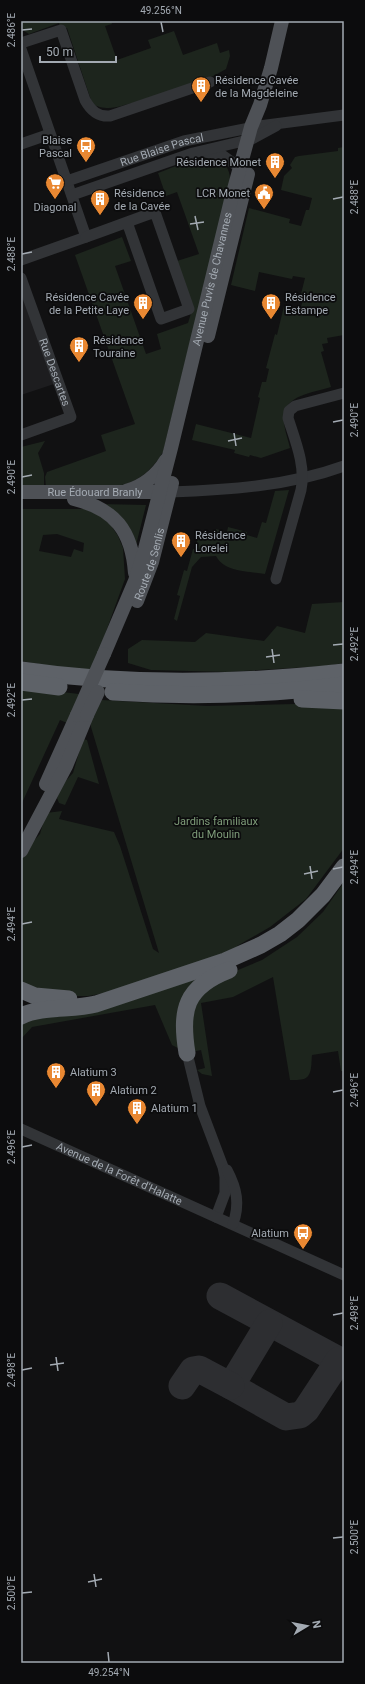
<svg xmlns="http://www.w3.org/2000/svg" width="365" height="1684" font-family="Roboto,sans-serif">
<style>
.built{fill:#1d1d1f}
.green{fill:#1d251d;fill-rule:evenodd}
.lines{fill:none;stroke-linecap:round;stroke-linejoin:round}
.taxiway{stroke:#2d2e31;stroke-width:27}
.minor{stroke:#323437;stroke-width:11}
.major{stroke:#4e5156;stroke-width:14}
.highway{stroke:#5e6268;stroke-width:17}
.major-bridge{stroke:#4e5156;stroke-width:14}
.ticks{fill:none;stroke:#a3aab2;stroke-width:1.5}
.labels{text-anchor:middle;dominant-baseline:central;stroke-width:3.5;stroke-linejoin:round;paint-order:stroke}
.poi-label{font-size:11px;fill:#a3aab2;stroke:#0c0c0d;text-anchor:start}
.street-label{font-size:11px;fill:#a3aab2;stroke:#0c0c0d}
.park-label{font-size:11px;fill:#7f9d7a;stroke:#0c0c0d}
.neatline{fill:none;stroke:#a3aab2;stroke-width:1.5}
.ticks-label{font-size:10px;text-anchor:middle;fill:#a3aab2}
</style>
<rect width="100%" height="100%" fill="#111112"/>
<path class="built" d="M21 290 54 384 21 395Z"/>
<g class="green">
<path d="M21 21H111L112 24 105 26 117 60 151 48 148 40 174 31 183 55 217 43 220 53 229 50 230 56 226 69C198 86 165 95 133 103 126 104 117 108 109 108 103 108 96 107 92 103L67 28 61 30 59 23 29 34 24 31Z"/>
<path d="M344 147V335L327 338 328 343 322 344 324 351 321 352 331 387C313 393 282 395 284 420 284 429 288 439 290 448L261 458 250 455 249 457 234 453 235 450 192 440 196 424 251 438 260 398 258 397 262 382H266L269 369 266 368 275 334 277 335 284 306 300 310 303 300 300 298 305 278 293 276 292 279 259 272 255 291 231 285 249 208 290 219 289 223 301 226 306 210H309L312 198 281 190 284 176 292 168 290 165 295 157 299 156 338 151V148Z"/>
<path d="M212 158C224 161 230 168 230 180L163 452C152 470 139 482 117 486L46 487 45 477 47 472 106 451 101 435 135 424 75 255 122 237 131 261 115 266 146 354 161 349 157 334 188 323 193 307 177 261 199 254 177 192 166 196 158 173C176 166 193 159 212 158Z"/>
<path d="M45 441 38 453 44 473V486H21V447Z"/>
<path d="M289 490 265 574C248 571 224 572 216 556L201 557 192 567 177 621 174 619 180 596 177 595 184 570 187 571 193 549H196L197 540 216 530V529L227 532 228 527 247 532V535L257 538 262 522 266 523 275 491Z"/>
<path d="M99 504 146 505 135 549Z"/>
<path d="M21 509H84L100 515 110 524 118 536 123 548 125 579 91 673 21 661ZM57 534 84 543 83 552 74 549 71 557 39 551 43 535Z"/>
<path d="M344 602V663L326 666 227 672 151 670 128 663V649L142 640 195 642 206 633 264 641 277 626 305 633 312 604Z"/>
<path d="M21 687 79 694 67 723 60 720 21 805Z"/>
<path d="M102 700 207 706 337 703 344 705V848L306 899 270 927 237 946 235 951 116 991 88 996H60L21 986V861L29 846 40 834 46 813 62 811 59 819 114 832 120 846 153 949 159 953 91 727V721Z"/>
<path d="M83 739 87 740 99 784 78 777 65 805 59 803 57 798 63 784 73 773Z"/>
<path d="M344 882V1071H341L338 1051 312 1055C311 1061 313 1076 304 1079 300 1080 294 1080 290 1080L273 977 233 997 201 1003 212 1076 202 1074 197 1070 205 1068 201 1050 192 1052 193 1001 219 978 262 960 297 937 323 912Z"/>
<path d="M212 972 197 983 180 1049 172 1045 155 1005 32 1027 21 1039V1021Z"/>
</g>
<g class="lines">
<g class="taxiway">
<path d="M220 1296 344 1363"/>
<path d="M269 1323 231 1386 286 1417 300 1415 306 1410 339 1360"/>
<path d="M182 1386 193 1370 199 1369 231 1386"/>
</g>
<g class="minor">
<path d="M21 43 61 30 85 100C91 111 98 117 110 116L210 82"/>
<path d="M21 49 86 237 21 260"/>
<path d="M21 144 50 134"/>
<path d="M205 152 222 155 240 168"/>
<path id="s1" d="M67 181 184 141 259 126 344 115"/>
<path d="M72 195 193 153 252 139 276 126"/>
<path d="M86 237C109 229 132 220 155 212L189 309 161 319 127 222"/>
<path id="s2" d="M21 278 71 417 21 435"/>
<path d="M170 492C228 490 289 486 344 466"/>
<path d="M276 579 301 490C306 466 295 440 288 418L289 411 295 406 344 393"/>
<path d="M187 1053 200 1106 223 1167 225 1177V1193L216 1217"/>
<path id="s3" d="M21 1129 344 1275"/>
<path d="M227 1170C237 1189 240 1204 233 1224"/>
</g>
<g class="major">
<path d="M208 336 248 174"/>
<path d="M126 491C143 486 157 475 166 460"/>
<path id="s4" d="M21 492H169"/>
<path d="M74 499C115 509 132 531 135 573"/>
<path id="s5" d="M137 601 152 562 172 483"/>
<path id="s6" d="M104 654 135 581 145 549 171 448 231 200 251 127 260 105 271 68 282 21"/>
<path d="M46 784 77 715"/>
<path d="M21 851 66 766 87 715"/>
</g>
<g class="highway">
<path d="M21 670C129 686 236 684 344 672"/>
<path d="M21 682 59 687"/>
<path d="M113 692C190 697 267 695 344 685"/>
<path d="M302 699 344 701"/>
<path d="M21 990 35 996 69 999"/>
<path d="M21 1016C42 1006 72 1010 96 1004L225 961 261 945 280 934 298 920 323 895 344 867"/>
<path d="M187 1053C180 1010 185 987 229 970"/>
</g>
<g class="major-bridge">
<path d="M77 715 104 654"/>
<path d="M87 715 98 692"/>
</g>
</g>
<path class="ticks" d="M161 22 163 32M22 30 32 29M333 199 343 197M195 216 198 230M190 224 204 222M22 254 32 252M333 422 343 420M234 433 236 446M228 441 242 438M22 477 32 475M333 645 343 644M272 649 274 663M266 657 280 655M22 700 32 699M310 866 312 879M333 869 343 867M304 874 318 871M22 924 32 922M333 1092 343 1090M22 1147 32 1145M333 1315 343 1313M56 1357 58 1371M50 1365 64 1363M22 1370 32 1368M333 1538 343 1537M94 1574 96 1587M88 1582 102 1579M22 1593 32 1592M108 1652 109 1662"/>
<defs>
<symbol id="building-pin" viewBox="-11 -11 22 30"><path d="M0 17L-7.5 6A9.5 9.5 0 1 1 7.5 6Z" fill="#e98832" stroke="#0c0c0d"/><path d="M-4-6H4V6H1V3H-1V6H-4ZM-2.5-4.3h1.7v1.8h-1.7ZM.8-4.3h1.7v1.8H.8ZM-2.5-1h1.7V.8h-1.7ZM.8-1h1.7V.8H.8Z" fill="#fff"/></symbol>
<symbol id="bus-pin" viewBox="-11 -11 22 30"><path d="M0 17L-7.5 6A9.5 9.5 0 1 1 7.5 6Z" fill="#e98832" stroke="#0c0c0d"/><path d="M-5-6H5V4H4V6H2V4H-2V6H-4V4H-5ZM-3.5-4V0h7V-4ZM-3.5 1.2v1.5H-2V1.2ZM2 1.2v1.5H3.5V1.2Z" fill="#fff"/></symbol>
<symbol id="supermarket-pin" viewBox="-11 -11 22 30"><path d="M0 17L-7.5 6A9.5 9.5 0 1 1 7.5 6Z" fill="#e98832" stroke="#0c0c0d"/><path d="M-6-5.5h2.5l.6 2H6L4.5 2H-2.5L-4.4-4H-6ZM-1.5 3.2a1.3 1.3 0 1 0 .1 0ZM3 3.2a1.3 1.3 0 1 0 .1 0Z" fill="#fff"/></symbol>
<symbol id="civic-pin" viewBox="-11 -11 22 30"><path d="M0 17L-7.5 6A9.5 9.5 0 1 1 7.5 6Z" fill="#e98832" stroke="#0c0c0d"/><path d="M-.6-6.5H3V-4.5H.6V-3L4-1V1h2V6H-6V1h2V-1L-.6-3ZM-1.2 2.5V6h2.4V2.5Z" fill="#fff"/></symbol>
</defs>
<g fill-rule="evenodd">
<use href="#building-pin" x="190" y="75" width="22" height="30"/>
<use href="#bus-pin" x="75" y="135" width="22" height="30"/>
<use href="#building-pin" x="264" y="151" width="22" height="30"/>
<use href="#supermarket-pin" x="44" y="172" width="22" height="30"/>
<use href="#civic-pin" x="253" y="182" width="22" height="30"/>
<use href="#building-pin" x="89" y="188" width="22" height="30"/>
<use href="#building-pin" x="132" y="292" width="22" height="30"/>
<use href="#building-pin" x="260" y="292" width="22" height="30"/>
<use href="#building-pin" x="68" y="335" width="22" height="30"/>
<use href="#building-pin" x="170" y="530" width="22" height="30"/>
<use href="#building-pin" x="45" y="1061" width="22" height="30"/>
<use href="#building-pin" x="85" y="1079" width="22" height="30"/>
<use href="#building-pin" x="126" y="1097" width="22" height="30"/>
<use href="#bus-pin" x="292" y="1222" width="22" height="30"/>
</g>
<g class="labels">
<g class="poi-label">
<text x="215" y="80">Résidence Cavée<tspan x="215" dy="13">de la Magdeleine</tspan></text>
<text x="72" y="140" text-anchor="end">Blaise<tspan x="72" dy="13">Pascal</tspan></text>
<text x="261" y="162" text-anchor="end">Résidence Monet</text>
<text x="114" y="193">Résidence<tspan x="114" dy="13">de la Cavée</tspan></text>
<text x="250" y="193" text-anchor="end">LCR Monet</text>
<text x="55" y="207" text-anchor="middle">Diagonal</text>
<text x="129" y="297" text-anchor="end">Résidence Cavée<tspan x="129" dy="13">de la Petite Laye</tspan></text>
<text x="285" y="297">Résidence<tspan x="285" dy="13">Estampe</tspan></text>
<text x="93" y="340">Résidence<tspan x="93" dy="13">Touraine</tspan></text>
<text x="195" y="535">Résidence<tspan x="195" dy="13">Lorelei</tspan></text>
<text x="70" y="1072">Alatium 3</text>
<text x="110" y="1090">Alatium 2</text>
<text x="151" y="1108">Alatium 1</text>
<text x="289" y="1233" text-anchor="end">Alatium</text>
</g>
<g class="street-label">
<text stroke="none"><textPath href="#s1" startOffset="100">Rue Blaise Pascal</textPath></text>
<text stroke="none"><textPath href="#s6" startOffset="391">Avenue Puvis de Chavannes</textPath></text>
<text stroke="none"><textPath href="#s2" startOffset="100">Rue Descartes</textPath></text>
<text stroke="none"><textPath href="#s4" startOffset="74">Rue Édouard Branly</textPath></text>
<text stroke="none"><textPath href="#s5" startOffset="39">Route de Senlis</textPath></text>
<text stroke="none"><textPath href="#s3" startOffset="108">Avenue de la Forêt d'Halatte</textPath></text>
</g>
<g class="park-label">
<text x="216" y="821">Jardins familiaux<tspan x="216" dy="13">du Moulin</tspan></text>
</g>
</g>
<rect width="365" height="1684" fill="none" stroke="#0c0c0d" stroke-width="44"/>
<g transform="translate(307 1626) rotate(80)" stroke="#0c0c0d" stroke-width="3" paint-order="stroke">
<path d="M0-3L7 15L0 10L-7 15Z" fill="#a3aab2"/>
<text y="-6" font-size="11" font-weight="bold" text-anchor="middle" fill="#a3aab2">N</text>
</g>
<path d="M40 56v6h76v-6" fill="none" stroke="#a3aab2" stroke-width="2"/>
<text x="46" y="56" font-size="12" fill="#a3aab2" stroke="#0c0c0d" stroke-width="3" paint-order="stroke">50 m</text>
<rect x="22" y="22" width="321" height="1640" class="neatline"/>
<g class="ticks-label">
<text x="161" y="14">49.256°N</text>
<text transform="translate(11 30) rotate(-90)" y="4">2.486°E</text>
<text transform="translate(354 197) rotate(-90)" y="4">2.488°E</text>
<text transform="translate(11 254) rotate(-90)" y="4">2.488°E</text>
<text transform="translate(354 420) rotate(-90)" y="4">2.490°E</text>
<text transform="translate(11 477) rotate(-90)" y="4">2.490°E</text>
<text transform="translate(354 644) rotate(-90)" y="4">2.492°E</text>
<text transform="translate(11 700) rotate(-90)" y="4">2.492°E</text>
<text transform="translate(354 867) rotate(-90)" y="4">2.494°E</text>
<text transform="translate(11 924) rotate(-90)" y="4">2.494°E</text>
<text transform="translate(354 1090) rotate(-90)" y="4">2.496°E</text>
<text transform="translate(11 1147) rotate(-90)" y="4">2.496°E</text>
<text transform="translate(354 1313) rotate(-90)" y="4">2.498°E</text>
<text transform="translate(11 1370) rotate(-90)" y="4">2.498°E</text>
<text transform="translate(354 1537) rotate(-90)" y="4">2.500°E</text>
<text transform="translate(11 1593) rotate(-90)" y="4">2.500°E</text>
<text x="109" y="1676">49.254°N</text>
</g>
</svg>
